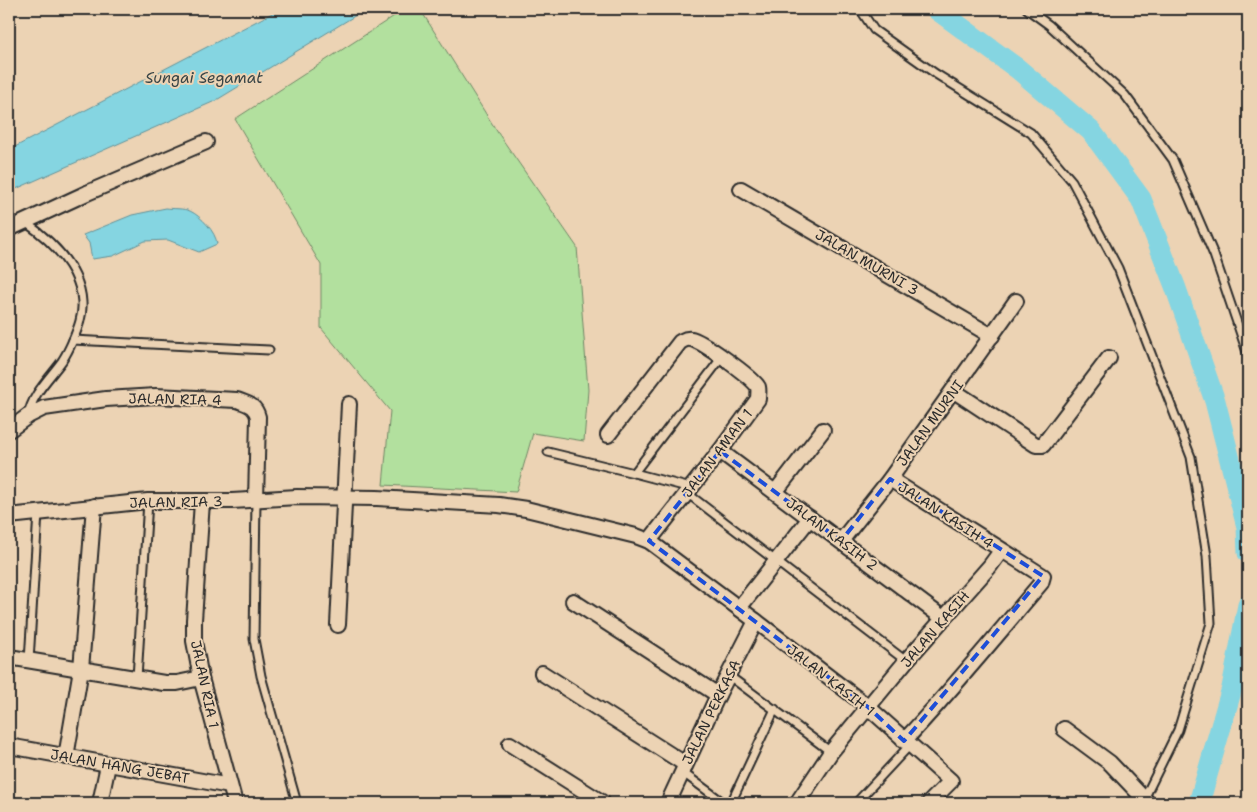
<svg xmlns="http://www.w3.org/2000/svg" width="1257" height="812" font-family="'Shantell Sans',sans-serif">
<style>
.green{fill:#b2e09e;stroke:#6e8664}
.water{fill:#85d5e1;stroke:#619198}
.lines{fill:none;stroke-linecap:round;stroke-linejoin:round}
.river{stroke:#85d5e1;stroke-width:21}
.lane-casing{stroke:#2b2b2b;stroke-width:11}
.street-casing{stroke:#2b2b2b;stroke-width:18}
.lane{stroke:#ecd3b4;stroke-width:7}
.street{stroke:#ecd3b4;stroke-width:14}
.marked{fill:none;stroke:#1d4ed8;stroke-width:4;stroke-dasharray:10 6;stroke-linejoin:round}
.labels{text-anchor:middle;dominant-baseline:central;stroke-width:4;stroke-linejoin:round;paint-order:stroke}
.street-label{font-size:14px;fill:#2b2b2b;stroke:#ecd3b4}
.water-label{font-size:15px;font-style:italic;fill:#384446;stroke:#ecd3b4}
</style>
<rect width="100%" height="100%" fill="#ecd3b4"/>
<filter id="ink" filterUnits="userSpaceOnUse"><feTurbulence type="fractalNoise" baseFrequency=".02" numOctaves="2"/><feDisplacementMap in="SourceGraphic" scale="10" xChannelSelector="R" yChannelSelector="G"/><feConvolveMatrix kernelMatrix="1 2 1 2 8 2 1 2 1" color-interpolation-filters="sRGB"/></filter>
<g filter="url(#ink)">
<path class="green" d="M405 9H420L498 133 577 247 588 390 584 441 533 433 516 492 383 485 390 411 321 328V265L235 119Z"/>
<g class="water">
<path d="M280 9H366L215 101 9 192V150Z"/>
<path d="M166 208C173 209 183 208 190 211 201 216 216 232 217 244L199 252 168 240 145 241 113 256 92 259 89 243 83 235 132 215Z"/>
</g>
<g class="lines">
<g class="river">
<path d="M936 9 1018 69 1091 131 1141 199 1175 286 1215 401 1247 527 1248 553"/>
<path d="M1199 803 1232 688 1248 605"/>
</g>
<defs>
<g id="lane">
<path d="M860 9 874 30 936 74 1031 133 1072 181 1118 268 1191 457 1207 556 1211 623 1178 730 1144 799"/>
<path d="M1027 9 1049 25 1125 95 1173 160 1214 255 1248 355"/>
<path d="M25 222C52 241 80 267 82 302 83 316 78 328 73 340"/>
<path d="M28 416C32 394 49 379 62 361 66 355 70 347 73 340L269 350"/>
<path d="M548 452 634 473"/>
<path d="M691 488 634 473 722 357"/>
<path d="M687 493 906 661"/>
<path d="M256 500 254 639 261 676 297 803"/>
<path d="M29 661 38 513"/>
<path d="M728 675 831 752"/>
<path d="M137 678 148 501"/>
<path d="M682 772 724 803"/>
<path d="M9 803H11"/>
<path d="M731 803 775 709"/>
<path d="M856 803 910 745"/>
</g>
<g id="street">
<path d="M741 189 992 336"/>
<path d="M9 229 87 193 206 142"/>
<path d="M954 391 1036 445H1043L1109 358"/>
<path d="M9 430 28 416 44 408 106 399 156 396 237 400C248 404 255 405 258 417L256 500"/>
<path d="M608 435 680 342C684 340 686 338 691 339 701 340 753 378 758 387 759 391 758 395 758 399L720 451 649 541"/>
<path d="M720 451 943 618"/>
<path d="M890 479 1043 576 1041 583C996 636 952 690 904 741"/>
<path d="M776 491 823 430"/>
<path d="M202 502 194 620V641L201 678 235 803"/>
<path d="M9 516 148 501H232L297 497 377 498 499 505 526 509 636 536 649 541 756 621 868 707 951 781 929 803"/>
<path d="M841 541 890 479 1016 301"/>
<path d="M573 601 718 695"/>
<path d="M739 608 810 518"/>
<path d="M338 625 349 404"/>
<path d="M9 657 164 683H177L201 678"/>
<path d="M542 673 685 764"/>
<path d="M1064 729 1110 763 1148 803"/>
<path d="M510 744 603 803"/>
<path d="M9 746 230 786"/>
<path d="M66 757 81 669 94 506"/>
<path d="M100 803 108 765"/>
<path d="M668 803 718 695 756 621"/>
<path d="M797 803 831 752 906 661 990 566 1001 551"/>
</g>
</defs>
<use href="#lane" class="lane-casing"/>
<use href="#street" class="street-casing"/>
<use href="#lane" class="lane"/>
<use href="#street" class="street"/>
</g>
</g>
<path class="marked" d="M720 451 841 541 890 479 1043 576 904 741 868 707 649 541Z"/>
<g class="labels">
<g class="street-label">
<text transform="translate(867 262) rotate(30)">JALAN MURNI 3</text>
<text transform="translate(175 399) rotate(1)">JALAN RIA 4</text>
<text transform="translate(930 423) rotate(-54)">JALAN MURNI</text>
<text transform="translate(717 453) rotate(-53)">JALAN AMAN 1</text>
<text transform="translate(176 502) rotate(-1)">JALAN RIA 3</text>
<text transform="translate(946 515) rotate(33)">JALAN KASIH 4</text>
<text transform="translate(832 534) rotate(37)">JALAN KASIH 2</text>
<text transform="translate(935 629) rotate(-49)">JALAN KASIH</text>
<text transform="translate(831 680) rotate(38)">JALAN KASIH 1</text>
<text transform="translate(205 684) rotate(78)">JALAN RIA 1</text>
<text transform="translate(711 712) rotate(-64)">JALAN PERKASA</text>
<text transform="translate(120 766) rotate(10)">JALAN HANG JEBAT</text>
</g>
<g class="water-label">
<text x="204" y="78">Sungai Segamat</text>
</g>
</g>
<rect width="1257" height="812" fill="none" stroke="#ecd3b4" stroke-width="30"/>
<rect x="15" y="15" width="1227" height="782" fill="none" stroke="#2b2b2b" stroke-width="2" filter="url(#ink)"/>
</svg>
